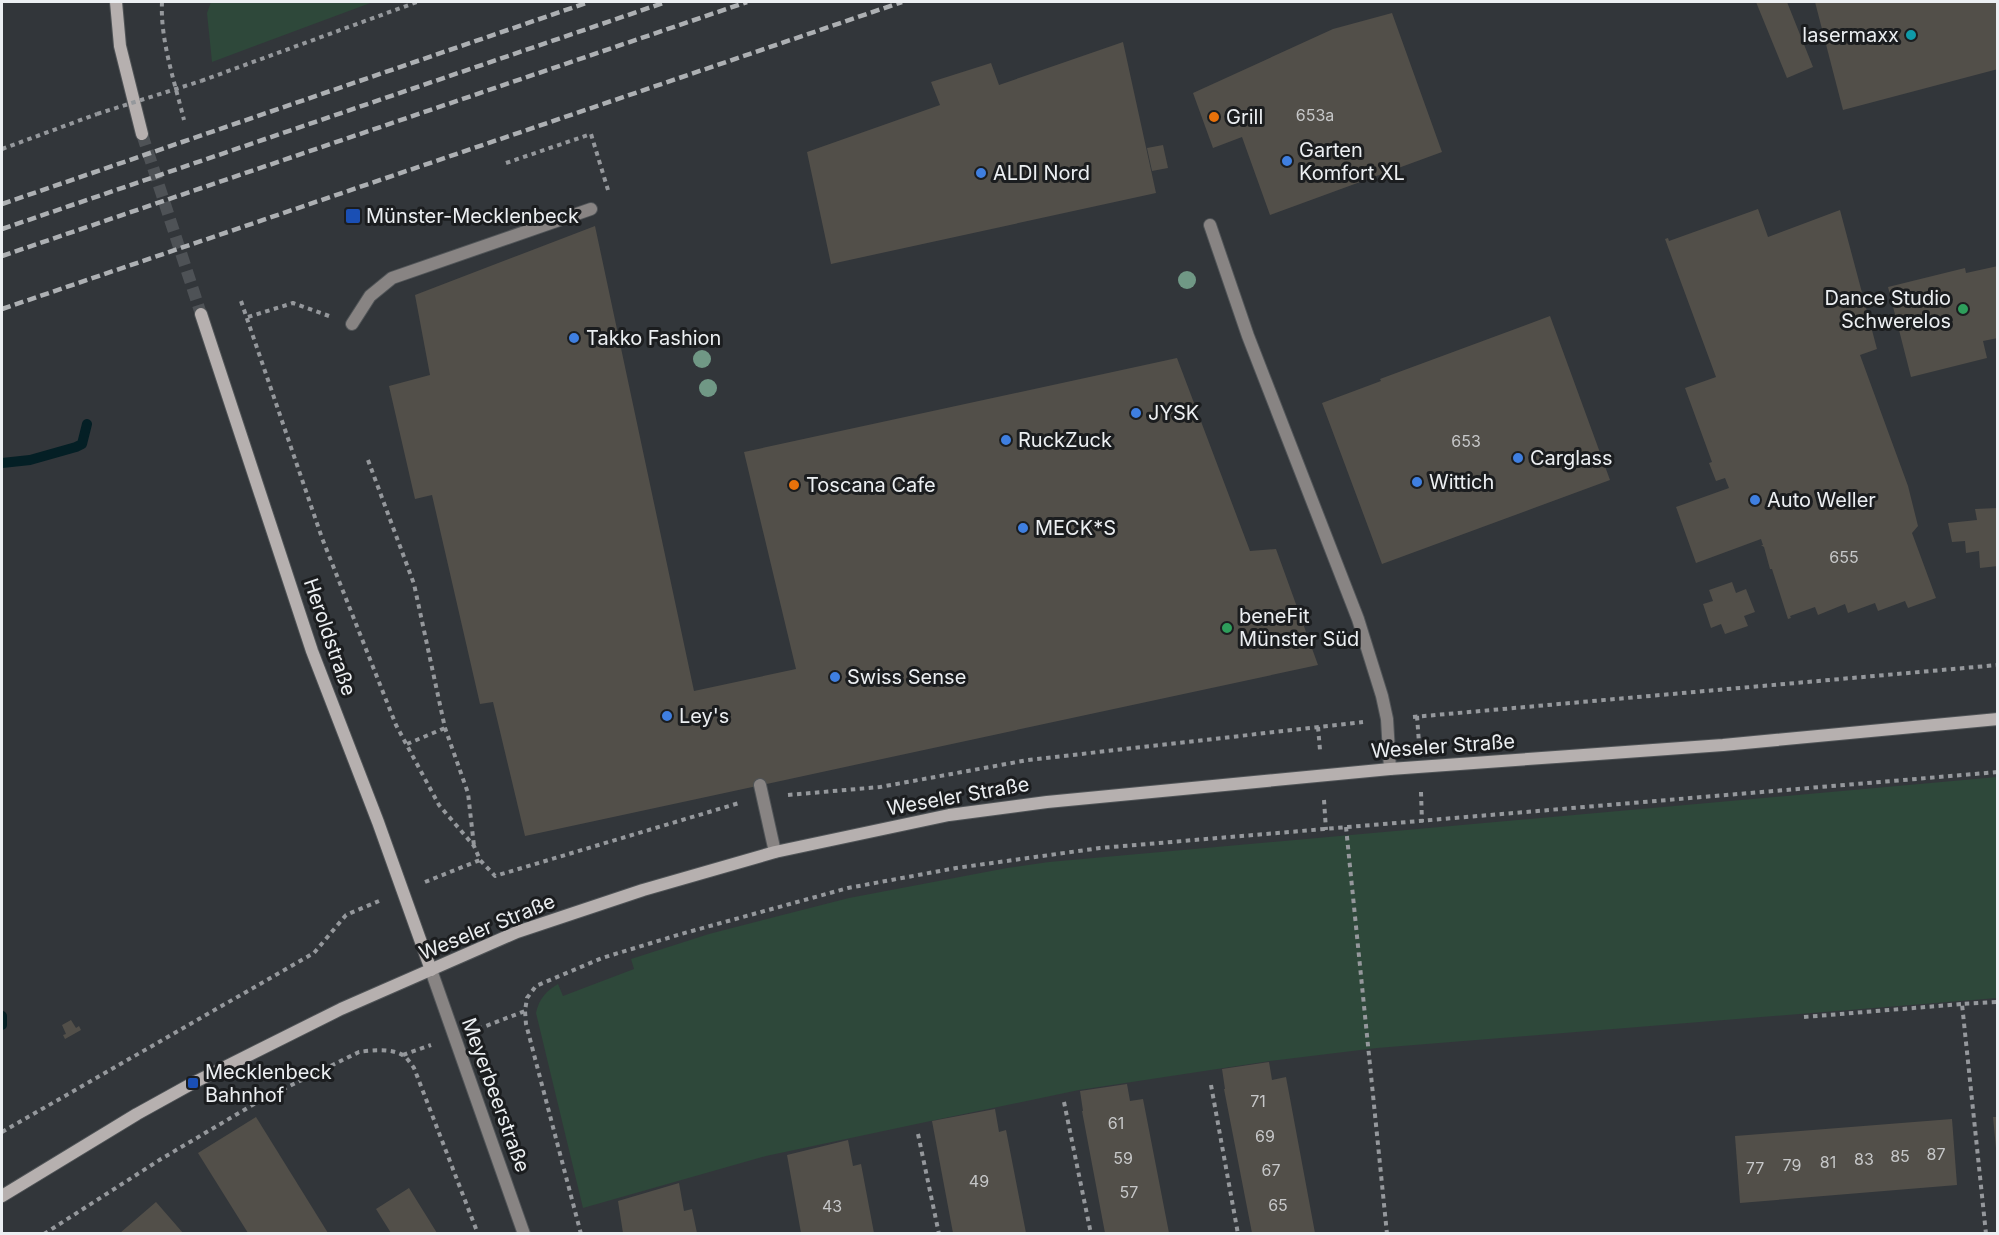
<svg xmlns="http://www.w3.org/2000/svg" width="1999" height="1235" font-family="Inter,sans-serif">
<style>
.green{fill:#2e483a}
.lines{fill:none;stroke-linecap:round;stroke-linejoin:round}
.stream{stroke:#041f25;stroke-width:10}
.building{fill:#524f49}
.secondary-tunnel{stroke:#4e5256;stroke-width:12;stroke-dasharray:12 6;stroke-linecap:butt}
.service-casing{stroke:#505457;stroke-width:14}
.minor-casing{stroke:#505457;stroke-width:14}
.secondary-casing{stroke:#505457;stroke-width:14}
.path{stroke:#95989c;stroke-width:4;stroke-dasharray:4.5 4.5;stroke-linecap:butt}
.service{stroke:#888483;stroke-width:12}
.minor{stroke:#888483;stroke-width:12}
.secondary{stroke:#b6b0af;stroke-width:12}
.rail{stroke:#adb0b3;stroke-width:4.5;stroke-dasharray:9 4.5;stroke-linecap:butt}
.path-bridge{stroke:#95989c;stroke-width:4;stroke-dasharray:4.5 4.5;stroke-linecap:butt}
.tree{fill:#709885}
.culture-dot{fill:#0f9aa8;stroke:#1b1d1f;stroke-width:2}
.food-dot{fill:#e8710a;stroke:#1b1d1f;stroke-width:2}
.shop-dot{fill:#3f7fe0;stroke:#1b1d1f;stroke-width:2}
.transit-dot{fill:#1a4fb4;stroke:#1b1d1f;stroke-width:2}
.leisure-dot{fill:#2e9e5b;stroke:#1b1d1f;stroke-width:2}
.labels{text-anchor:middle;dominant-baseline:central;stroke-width:6;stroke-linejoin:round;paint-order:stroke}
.number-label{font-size:16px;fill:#c6c7c8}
.poi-label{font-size:20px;fill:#eceff2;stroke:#1b1d1f;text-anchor:start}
.street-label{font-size:20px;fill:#eceff2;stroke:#1b1d1f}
</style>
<rect width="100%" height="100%" fill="#32363a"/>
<g class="green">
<path d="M211 2H373L212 62 207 13Z"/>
<path d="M1997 777V998L1377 1048 1270 1061 1079 1090 940 1119 766 1156 583 1208 536 1013C539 999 546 991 558 984L563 996 634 969 631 959 709 934 849 898 1007 868 1049 862Z"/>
</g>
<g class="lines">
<g class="stream">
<path d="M2 463 30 460 76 447 82 444 87 424"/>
<path d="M2 1016V1025"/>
</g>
</g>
<g class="building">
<path d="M1756 2H1787L1813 67 1787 78Z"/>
<path d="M1815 2H1998V69L1843 110Z"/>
<path d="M1392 13 1442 152 1270 215 1242 137 1213 148 1193 93 1333 29Z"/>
<path d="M1123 42 1156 193 831 264 807 152 940 105 931 82 991 63 999 85Z"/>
<path d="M1163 145 1168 168 1152 171 1147 148Z"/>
<path d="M1758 209 1768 237 1840 210 1877 349 1860 355 1908 486 1918 526 1912 533 1936 598 1908 608 1905 601 1878 611 1875 603 1848 613 1845 604 1818 615 1815 607 1790 616 1791 618 1788 619 1772 569H1770L1764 547 1761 545H1763L1761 539 1696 563 1676 507 1729 488 1725 478 1716 481 1709 463 1712 462 1685 388 1716 377 1665 239 1668 238 1669 241Z"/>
<path d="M595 226 694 691 796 669 744 452 1177 358 1250 551 1276 549 1318 665 525 836 493 702 480 704 432 495 415 499 389 386 430 375 415 295Z"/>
<path d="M1998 266V338L1983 341 1987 358 1911 377 1888 287 1965 268 1966 273Z"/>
<path d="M1550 316 1610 480 1382 564 1322 403 1381 381 1380 379Z"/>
<path d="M1998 508V566L1980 568 1979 551 1966 553 1965 541 1952 542 1948 523 1977 520 1975 509Z"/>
<path d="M1732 582 1736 593 1746 589 1755 612 1744 616 1748 626 1725 634 1721 624 1711 628 1703 604 1713 601 1709 590Z"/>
<path d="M71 1020 76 1028 79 1026 81 1030 65 1039 63 1035 66 1034 62 1025Z"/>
<path d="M1269 1062 1272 1080 1286 1077 1315 1233H1252L1224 1089H1225L1222 1069Z"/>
<path d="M1127 1084 1130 1101 1143 1099 1169 1233H1105L1082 1111H1083L1080 1091Z"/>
<path d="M995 1109 999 1132 1006 1130 1026 1233H953L932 1121Z"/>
<path d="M256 1117 328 1233H248L198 1153Z"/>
<path d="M1993 1117H1998V1148H1996Z"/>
<path d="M1952 1119 1957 1185 1740 1203 1735 1136Z"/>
<path d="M848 1140 853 1166 861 1164 874 1233H801L787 1155Z"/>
<path d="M679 1183 684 1211 692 1209 697 1233H623L618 1201Z"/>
<path d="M409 1188 437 1233H391L376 1209Z"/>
<path d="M156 1202 183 1233H120Z"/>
</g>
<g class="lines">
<path class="secondary-tunnel" d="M142 134 201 314"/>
<defs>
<g id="service">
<path d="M1210 225 1248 336 1358 619 1382 696 1387 719 1390 769"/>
<path d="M352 324 370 296 392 278 591 209"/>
<path d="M760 785 775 852"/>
</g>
<path id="minor" d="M431 970 524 1234"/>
<g id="secondary">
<path d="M116 2 120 46 142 134"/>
<path d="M201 314 312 651 378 822 431 970"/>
<path d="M2 1196 137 1114 193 1083 341 1009 517 932 643 890 775 852 949 815 1047 802 1390 769 1723 745 1998 719"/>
</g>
</defs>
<use href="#service" class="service-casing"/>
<use href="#minor" class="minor-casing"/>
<use href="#secondary" class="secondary-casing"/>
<g class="path">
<path d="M162 2C160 40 175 83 184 120"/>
<path d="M201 81 417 2"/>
<path d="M2 149 97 114"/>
<path d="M506 163 591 134 608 190"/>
<path d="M241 301 322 538 396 725 439 805 474 846 480 860 495 876 739 803"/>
<path d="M248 317 293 303 329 316"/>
<path d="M368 460 414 584 445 728 468 793 474 846"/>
<path d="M1417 716 1419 743"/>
<path d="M1413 717 1998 665"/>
<path d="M1318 727 1320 750"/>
<path d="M407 744 445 728"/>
<path d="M1421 792 1422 822"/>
<path d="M788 795 880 787 1028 760 1363 722"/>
<path d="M1324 800 1326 830"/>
<path d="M1346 827 1387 1234"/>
<path d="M425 882 480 860"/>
<path d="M1804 1017 1962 1004"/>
<path d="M478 1029 525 1011"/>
<path d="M403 1055 431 1045"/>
<path d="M1211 1085 1238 1234"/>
<path d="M1064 1102 1091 1234"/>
<path d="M2 1132 314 953 346 915 379 901"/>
<path d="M918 1134 939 1234"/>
<path d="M44 1234 161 1159 261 1100 359 1052C372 1050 393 1048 404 1056 408 1059 411 1064 414 1068L478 1234"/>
<path d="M581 1234 526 1024 525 1011 527 998 536 986 602 958 681 934 848 888 956 868 1100 848 1998 772"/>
<path d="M1986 1234 1962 1004 1998 1002"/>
</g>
<use href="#service" class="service"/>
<use href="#minor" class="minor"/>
<use href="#secondary" class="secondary"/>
<g class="rail">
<path d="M2 204 589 2"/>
<path d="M2 229 666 2"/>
<path d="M2 256 747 2"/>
<path d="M2 309 902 2"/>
</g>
<path class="path-bridge" d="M97 114 201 81"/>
</g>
<g class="tree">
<circle cx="1187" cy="280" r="9"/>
<circle cx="702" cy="359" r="9"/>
<circle cx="708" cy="388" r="9"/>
</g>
<circle class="culture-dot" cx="1911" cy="35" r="6"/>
<g class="food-dot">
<circle cx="1214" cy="117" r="6"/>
<circle cx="794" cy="485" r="6"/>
</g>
<g class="shop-dot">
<circle cx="1287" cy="161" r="6"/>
<circle cx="981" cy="173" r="6"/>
<circle cx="574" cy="338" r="6"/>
<circle cx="1136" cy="413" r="6"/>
<circle cx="1006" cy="440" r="6"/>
<circle cx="1518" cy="458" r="6"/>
<circle cx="1417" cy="482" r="6"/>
<circle cx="1755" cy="500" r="6"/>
<circle cx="1023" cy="528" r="6"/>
<circle cx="835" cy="677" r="6"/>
<circle cx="667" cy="716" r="6"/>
</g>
<g class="transit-dot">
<rect x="345" y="208" width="16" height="16" rx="3"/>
<rect x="187" y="1077" width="12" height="12" rx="3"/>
</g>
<g class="leisure-dot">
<circle cx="1963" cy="309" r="6"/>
<circle cx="1227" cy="628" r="6"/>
</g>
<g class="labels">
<g class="number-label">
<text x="1315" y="115">653a</text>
<text x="1466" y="441">653</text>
<text x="1844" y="557">655</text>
<text x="1258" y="1101">71</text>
<text x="1116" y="1123">61</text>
<text x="1265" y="1136">69</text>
<text x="1936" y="1154">87</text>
<text x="1900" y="1156">85</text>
<text x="1123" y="1158">59</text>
<text x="1864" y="1159">83</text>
<text x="1828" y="1162">81</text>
<text x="1792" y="1165">79</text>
<text x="1755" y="1168">77</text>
<text x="1271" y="1170">67</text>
<text x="979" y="1181">49</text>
<text x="1129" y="1192">57</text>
<text x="1278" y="1205">65</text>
<text x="832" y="1206">43</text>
</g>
<g class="poi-label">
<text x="1899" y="35" text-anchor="end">lasermaxx</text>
<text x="1226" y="117">Grill</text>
<text x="1299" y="150">Garten<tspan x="1299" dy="23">Komfort XL</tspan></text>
<text x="993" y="173">ALDI Nord</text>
<text x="366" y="216">Münster-Mecklenbeck</text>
<text x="1951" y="298" text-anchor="end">Dance Studio<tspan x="1951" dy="23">Schwerelos</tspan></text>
<text x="586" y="338">Takko Fashion</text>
<text x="1148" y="413">JYSK</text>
<text x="1018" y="440">RuckZuck</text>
<text x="1530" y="458">Carglass</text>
<text x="1429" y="482">Wittich</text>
<text x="806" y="485">Toscana Cafe</text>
<text x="1767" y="500">Auto Weller</text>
<text x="1035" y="528">MECK*S</text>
<text x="1239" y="616">beneFit<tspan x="1239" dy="23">Münster Süd</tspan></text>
<text x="847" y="677">Swiss Sense</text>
<text x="679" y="716">Ley's</text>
<text x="205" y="1072">Mecklenbeck<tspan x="205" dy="23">Bahnhof</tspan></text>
</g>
<g class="street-label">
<text transform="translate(330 637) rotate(71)">Heroldstraße</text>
<text transform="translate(1443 746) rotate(-4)">Weseler Straße</text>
<text transform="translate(958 796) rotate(-10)">Weseler Straße</text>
<text transform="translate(487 927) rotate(-22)">Weseler Straße</text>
<text transform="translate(496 1095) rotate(70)">Meyerbeerstraße</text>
</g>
</g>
<rect width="1999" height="1235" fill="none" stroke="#eceff2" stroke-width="6"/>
</svg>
